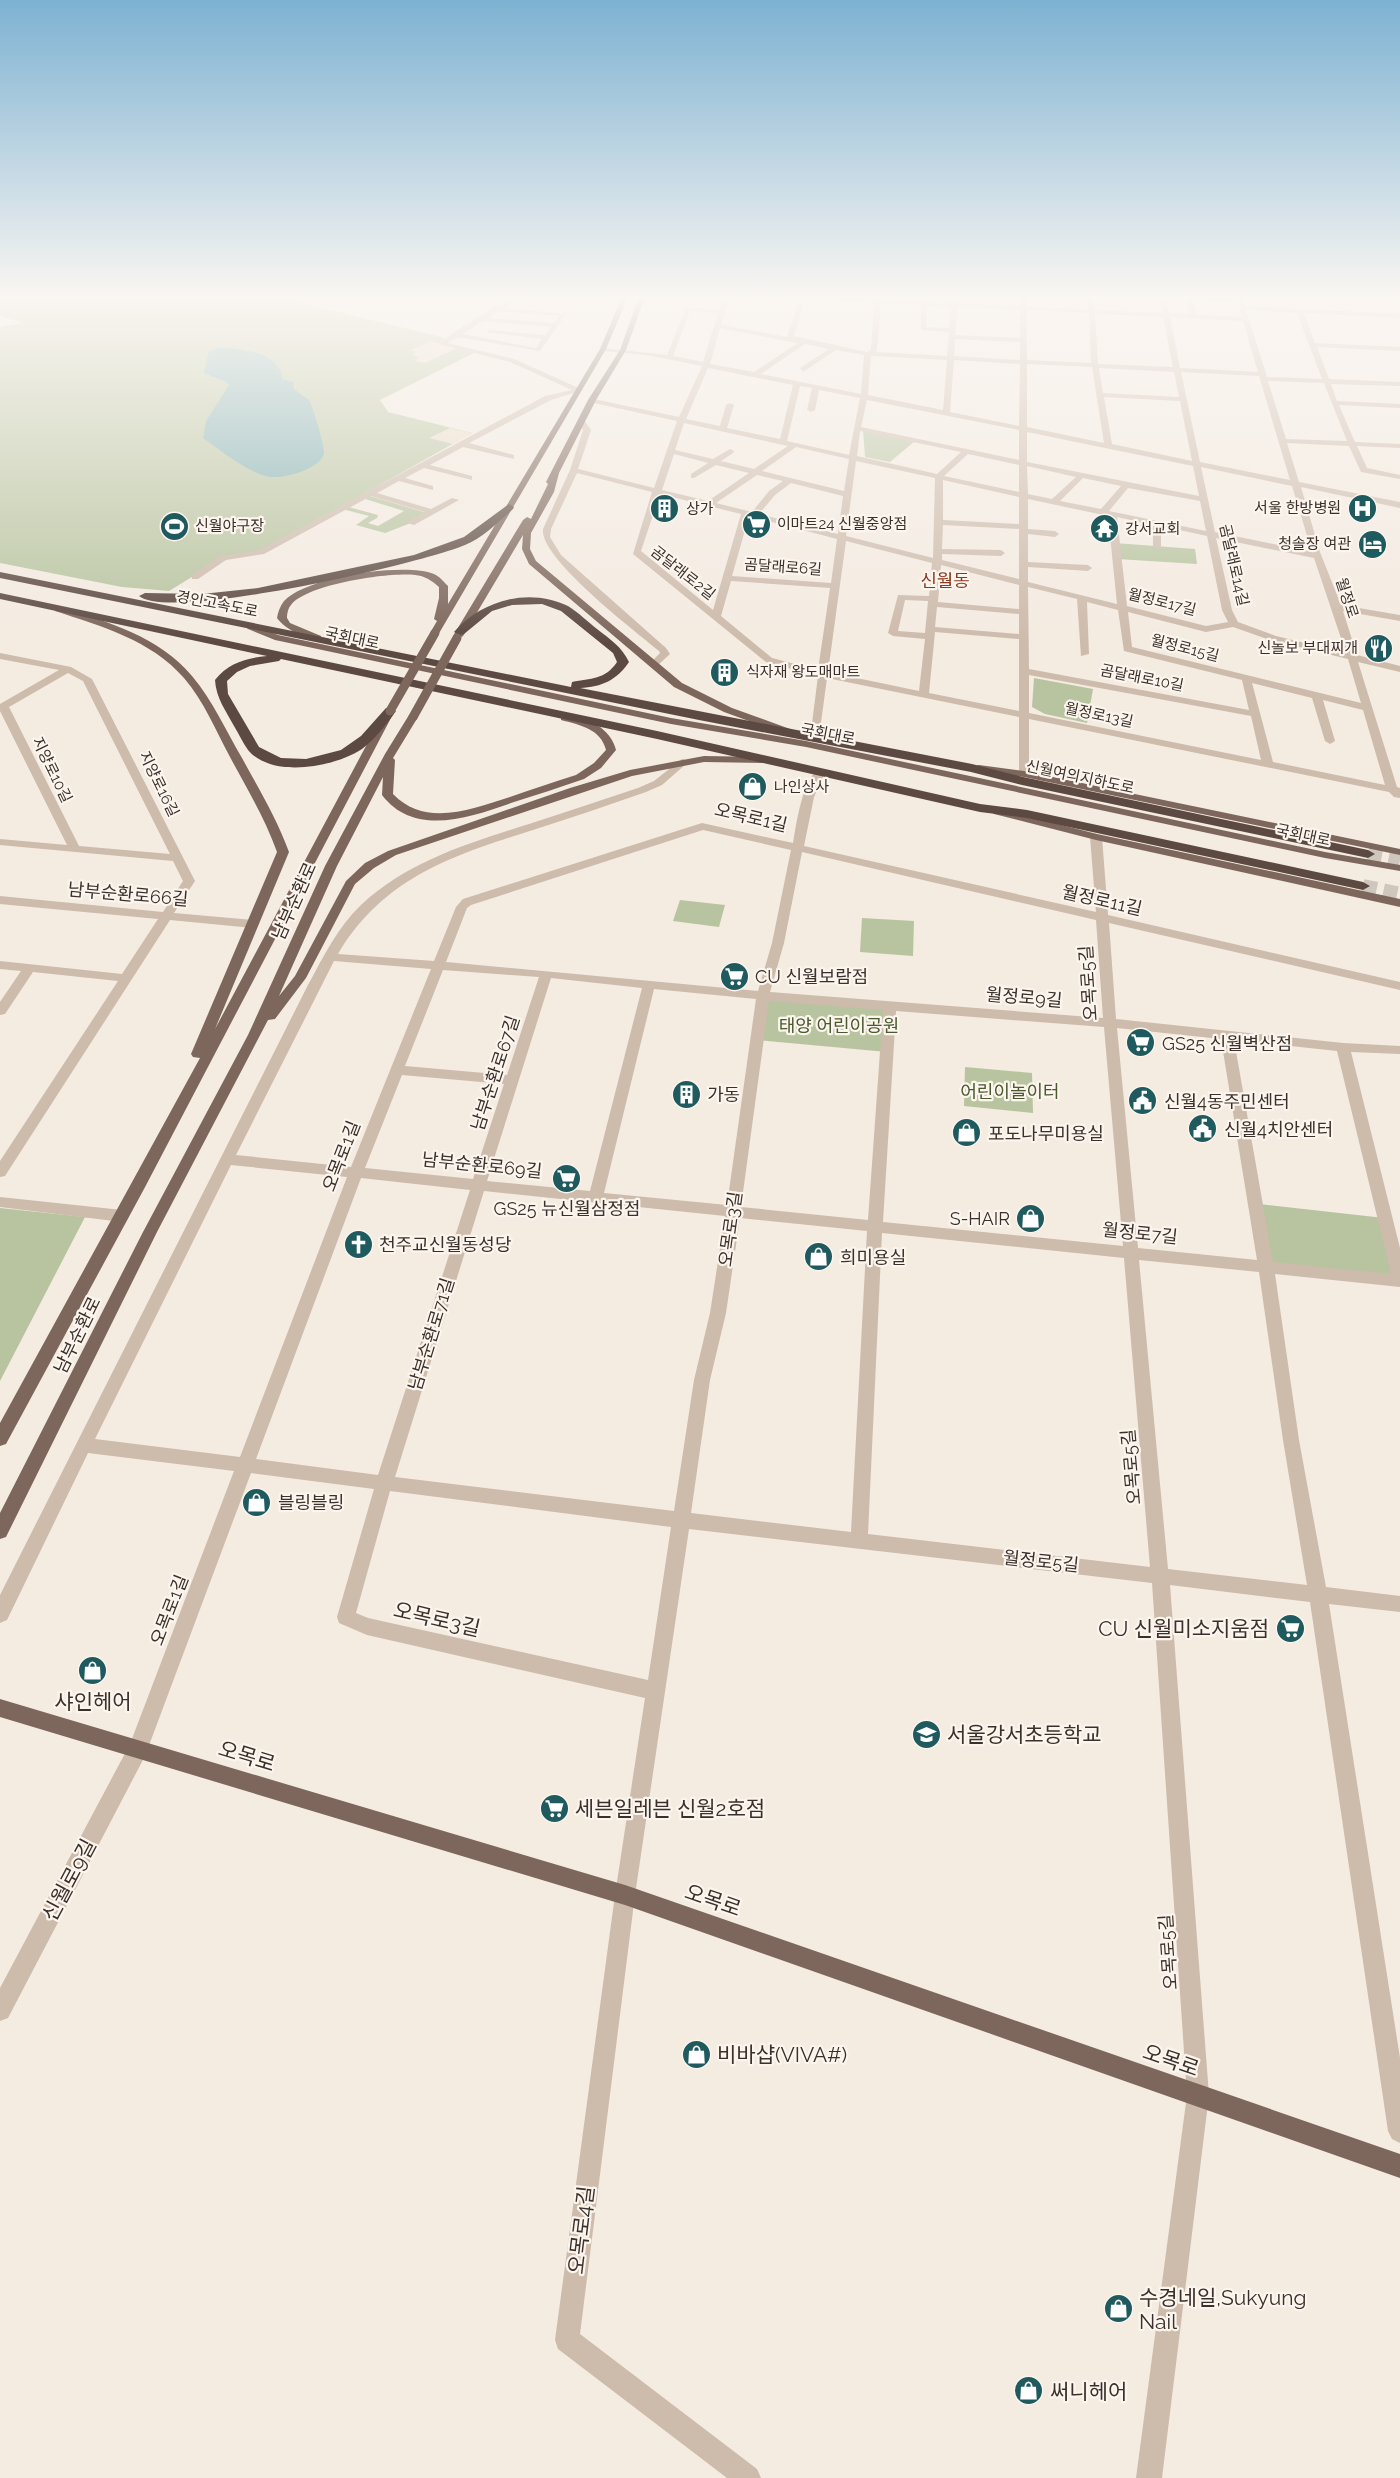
<svg xmlns="http://www.w3.org/2000/svg" width="1400" height="2478" font-family="Raleway,'Noto Sans KR',sans-serif">
<style>
.green{fill:#b8c4a0}
.plaza{fill:#ecdcc8}
.water{fill:#7fb0b2}
.lines{fill:none;stroke-linecap:round;stroke-linejoin:round}
.highway-tunnel{stroke:#cfc6bd;stroke-width:14;stroke-dasharray:14 7;stroke-linecap:butt}
.minor{fill:#cdbbac;fill-rule:evenodd}
.major{fill:#7d675c;fill-rule:evenodd}
.highway{fill:#5c4a42;fill-rule:evenodd}
.major-bridge{stroke:#7d675c;stroke-width:9}
.labels{text-anchor:middle;dominant-baseline:central;stroke-width:4.5;stroke-linejoin:round;paint-order:stroke}
.far-poi-label{font-size:15px;fill:#3b302b;stroke:#fbf5ee;text-anchor:start}
.far-street-label{font-size:15px;fill:#3b302b;stroke:#fbf5ee}
.far-quarter-label{font-size:18px;fill:#8c3b22;stroke:#fbf5ee}
.street-label{font-size:18px;fill:#3b302b;stroke:#fbf5ee}
.poi-label{font-size:18px;fill:#3b302b;stroke:#fbf5ee;text-anchor:start}
.park-label{font-size:18px;fill:#4a5a2e;stroke:#fbf5ee}
.near-street-label{font-size:21px;fill:#3b302b;stroke:#fbf5ee}
.near-poi-label{font-size:21px;fill:#3b302b;stroke:#fbf5ee;text-anchor:start}
</style>
<rect width="100%" height="100%" fill="#f4ebe1"/>
<g class="green">
<path d="M0 297H299L293 301 445 338 440 343 476 352 380 400 388 412 472 433 261 552 223 558 169 591 122 587 0 563V327L24 323 0 316Z"/>
<path d="M863 430 915 441 890 462 865 457Z"/>
<path d="M370 496 427 513 411 523 385 533 356 525 369 516 342 509 345 506 378 515 377 518 368 523 378 526 404 511 362 498Z"/>
<path d="M1115 543 1195 549 1197 564 1117 559Z"/>
<path d="M1034 678 1093 689 1087 723 1045 714 1032 707Z"/>
<path d="M680 900 725 905 719 927 673 921Z"/>
<path d="M862 918 914 921 913 956 860 952Z"/>
<path d="M763 996 890 1006 887 1052 756 1040Z"/>
<path d="M965 1067 1032 1073 1033 1113 964 1106Z"/>
<path d="M1259 1204 1384 1218 1398 1278 1268 1264Z"/>
<path d="M0 1208 85 1217 0 1381Z"/>
</g>
<g class="plaza">
<path d="M431 341 442 345 457 348 425 363 415 361 420 357 413 355 416 352 411 350Z"/>
<path d="M450 428 472 433 453 444 429 438Z"/>
</g>
<path class="water" d="M218 348C239 348 281 352 282 379L293 382 294 389C298 393 305 396 309 400 312 404 325 447 324 453 321 469 286 478 272 477 252 476 220 450 203 438L206 421 229 385 226 382 204 373 209 351Z"/>
<g class="lines">
<g class="highway-tunnel">
<path d="M1368 854 1400 860"/>
<path d="M1363 886 1400 894"/>
</g>
<g class="minor">
<path d="M511 297H519L504 308 566 314 540 351 458 337 448 343 514 359 583 390 551 400 469 443 514 455V459L463 447 430 465 472 476V480L424 468 405 478 433 486V490L399 481 377 493 431 509 452 498 459 500 414 525 407 523 425 512 371 496 264 554 226 560 198 579H192V575L220 556 259 550 545 396 572 390 510 362 439 344 453 333ZM498 311 559 316 554 323 488 318ZM483 321 551 327 545 335 489 330 486 332 542 339 536 348 463 334Z"/>
<path d="M723 297H729L721 325 787 337 799 300 783 297 875 299V297H881V300L951 303 952 297H958V303L1020 306V297H1026V307L1088 309V297H1094L1095 310 1162 313 1159 297H1165L1169 313 1189 314 1187 298 1242 297 1245 306 1400 314V318L1304 313 1315 343 1400 347V351L1317 347 1329 379 1400 382V386L1331 384 1337 401 1400 404V408L1339 405 1355 442 1400 444V448L1357 446 1367 468 1400 475V479L1361 472 1349 446 1287 443 1299 482 1400 502V508L1301 487 1320 552 1341 605 1400 615V621L1343 611 1357 655 1400 666V672L1358 662 1397 787 1400 788V798L1394 797 1389 792 1029 719V774L1024 777 1019 774V717L827 678 819 737 810 739 818 676 766 662 633 554 652 492 577 473 551 529 550 537 561 555 666 648 670 654 657 666H651L649 664 660 653 659 651C635 631 539 558 543 529L570 470 583 430 578 420H584L591 430 578 469 654 488 677 421 589 402V398L679 417 702 366 647 355 603 351 601 348 667 355 686 308 719 309ZM805 300 874 303 871 349 867 352 794 336ZM1193 301 1237 302 1242 317 1196 315ZM881 303 921 305V330L949 332 947 356 875 352 877 350ZM927 306 951 307 949 328 926 327ZM958 307 1020 310V338L955 335ZM1026 310 1089 313 1091 363 1027 360ZM1246 310 1297 313 1322 379 1267 377ZM690 311 718 313 703 362 673 356ZM1095 314 1163 317 1173 367 1098 364ZM1170 317 1243 321 1258 372 1180 368ZM720 328 797 343H798L754 372 710 364ZM955 339 1020 342V360L954 356ZM805 344 829 349 800 368 803 372 836 350 864 355 861 394 761 374ZM871 356 947 360 943 410 868 395ZM954 360 1020 364 1019 426 950 412ZM1027 364 1092 367 1104 443 1027 427ZM708 368 793 385 780 439 727 428 734 405 730 403 726 405 720 426 686 419ZM1099 368 1174 372 1179 397 1103 393ZM1181 372 1259 376 1290 480 1200 462ZM1268 381 1324 383 1347 441 1286 439ZM800 386 812 388 807 410 811 412 815 410 819 390 860 398 849 455 787 441ZM1104 397 1180 401 1192 461 1112 444ZM867 400 1019 430V460L861 427ZM684 423 788 446 754 469 721 461 733 453 734 451 730 449 713 459 675 450ZM860 431 961 452 937 474 857 456ZM1027 432 1193 466 1199 496 1027 462ZM796 447 849 459 844 491 762 471ZM674 454 708 463 691 474V478H694L716 465 749 473 708 501 662 490ZM968 454 1019 465V492L944 476ZM856 461 935 478 933 558 846 536ZM1027 466 1076 477 1052 499 1028 494ZM1201 467 1292 486 1312 552 1215 532ZM757 475 783 481 769 491 752 512 716 503ZM1083 478 1121 486 1101 509 1060 501ZM943 480 1019 497V524L943 520ZM791 483 843 496 838 534 759 514 775 495ZM1128 488 1200 501 1206 531 1109 511ZM660 494 741 514 713 610 641 551ZM1028 499 1108 516 1117 604 1028 582V567L1088 571 1092 568 1088 565 1028 562V534L1055 537 1059 534 1055 531 1028 529ZM749 516 837 539 831 583 732 576ZM1117 517 1153 525V546L1157 549 1161 546V526L1207 536 1222 610 1228 622 1206 626 1127 606ZM943 525 1019 529V579L942 560V554L1001 556 1005 553 1001 550 942 549ZM1216 538 1314 558 1346 653 1276 636 1238 622 1232 610ZM846 541 932 563 929 596 898 595 888 633 893 636 925 639 919 691 828 672ZM941 565 1019 585V609L938 602ZM731 581 830 588 818 670 772 658 721 616ZM1028 587 1077 599 1081 656 1089 654 1087 602 1118 610 1124 651 1242 680 1249 710 1029 669ZM905 600 928 601 925 633 898 631ZM937 607 1019 614V634L935 627ZM1128 612 1206 632 1233 627 1270 640 1348 659 1361 703 1132 647ZM935 632 1019 639V711L929 693ZM1029 675 1251 716 1261 760 1029 713ZM1252 683 1312 698 1325 741 1330 744 1335 741 1323 700 1363 710 1385 785 1273 762Z"/>
<path d="M0 653 71 667 92 679 195 881 174 913 253 920 259 924 253 928 170 920 5 1176 0 1177V1161L118 981 33 972 5 1014 0 1015V1002L21 971 0 969V961L122 974 158 919 0 904V896L163 912 183 881 173 861 0 845V839L67 845 0 711V704L59 670 0 659ZM68 673 83 681 170 854 79 846 9 707Z"/>
<path d="M682 759 686 760V764L662 785 646 792C608 805 571 818 533 830 453 855 383 878 338 954L434 961 456 907 463 899 702 823 793 843C796 826 803 775 820 769L825 772 814 797 804 846 1096 912 1090 837 1096 834 1102 837 1108 915 1400 982V990L1109 923 1116 1019 1343 1043 1400 1046V1054L1351 1052 1400 1248V1287L1275 1274 1299 1440 1326 1587 1400 1596V1612L1329 1604 1400 2058V2143L1392 2139 1388 2131 1310 1602 1170 1585 1209 2095 1162 2478H1136L1187 2095 1152 1583 689 1529 635 1895 580 2334 757 2469 761 2478H727L558 2349 555 2340 615 1895 645 1698 367 1635 339 1623 337 1617 374 1489 251 1473 145 1756 8 2018 0 2021V1988L130 1744 234 1471 88 1453 7 1620 0 1623V1595L308 985C323 957 338 927 361 905 408 861 469 843 529 824 566 812 602 800 638 788L654 781ZM703 830 791 850 772 943 758 991 446 962 467 908 471 905ZM802 852 1096 920 1103 1018 770 992 784 943ZM334 961 431 969 351 1167 236 1155ZM443 970 539 977 507 1075 405 1066ZM551 978 642 988 590 1191 487 1181ZM654 989 756 999 727 1205 604 1193ZM769 1001 883 1010 868 1220 741 1207ZM896 1011 1104 1027 1123 1246 883 1222ZM1117 1028 1221 1039 1257 1260 1138 1248ZM1234 1040 1337 1051 1391 1274 1273 1262ZM402 1075 504 1084 473 1179 365 1168ZM231 1165 347 1177 240 1457 95 1439ZM361 1178 470 1190 378 1475 256 1459ZM484 1191 725 1216 710 1313 694 1380 674 1511 395 1477ZM740 1218 867 1231 851 1532 691 1513 710 1380 726 1313ZM882 1233 1124 1258 1150 1567 868 1534ZM1139 1260 1259 1272 1283 1440 1307 1585 1168 1569ZM390 1491 671 1527 648 1680 368 1618 356 1613Z"/>
<path d="M0 1197 122 1210 127 1212 129 1216 127 1220 122 1222 0 1207Z"/>
</g>
<g class="major">
<path d="M622 297H628L606 349 438 635 430 633 437 621 434 619 439 598V587C431 580 425 576 415 575 390 572 307 584 291 605 288 608 287 614 287 618L290 623 321 636V640C307 641 285 629 277 618 278 612 280 606 284 601 306 577 404 562 434 574 439 576 444 582 448 586V604L600 349Z"/>
<path d="M639 297H645L626 350 596 400 559 473 554 492 531 533 530 549 536 561 682 683 732 708 790 729V733H782L724 712 674 687 529 564 522 549 523 535 463 636 458 639 453 636 523 520 527 517 531 519 548 484 546 482 588 400 620 350Z"/>
<path d="M55 607H61C108 622 160 637 192 676 213 701 226 731 242 758 259 789 277 819 289 852L215 1029 382 716 387 713 392 716 144 1189 6 1444 0 1446V1423L200 1058 193 1057 191 1054 277 852C265 818 247 789 230 757 216 731 204 701 184 678 151 640 101 626 55 611Z"/>
<path d="M251 624 278 635 671 718 806 741 1325 852 1400 865V871L1325 858 806 747 671 724 275 640 248 629 246 627Z"/>
<path d="M413 714 418 717 393 758 395 760 393 794C426 828 471 809 510 797 532 789 554 782 576 775L594 763 606 750C601 729 580 725 561 720V716C583 713 611 728 616 750L601 768 584 779C560 787 537 795 514 802 471 817 415 838 382 795L383 777 337 866 279 996 295 976 346 881 365 863 388 851 570 788 630 770 704 756 769 757 774 760 769 763 704 762 632 776 396 855 374 868 355 884 306 978 275 1019 268 1020 157 1232 6 1537 0 1539V1513L143 1232 248 1035 325 866 385 754 409 715Z"/>
<path d="M979 765 1024 771 1400 849V855L1024 777 975 770V766Z"/>
<path d="M998 809 1097 834 1400 899V907L1096 840 994 814 992 812Z"/>
<path d="M0 1699 625 1885 1400 2154V2178L625 1905 0 1717Z"/>
</g>
<g class="highway">
<path d="M509 504 514 507 513 509C498 522 484 537 465 545 423 563 170 622 139 596L145 593 202 594 258 588 414 555 464 537Z"/>
<path d="M0 572 571 687 572 682C591 678 605 680 617 662L613 653 561 611 542 604 512 605 492 611 464 634 460 635 454 632C481 600 530 587 568 606 578 612 588 622 597 629 610 639 622 647 629 662 617 680 602 687 580 688L972 764 1023 777 1368 850 1375 854 1368 858 1022 785 971 772 699 720 0 578Z"/>
<path d="M0 593 657 731 980 804 1027 810 1363 882 1370 886 1363 890 1027 818 980 812 657 739 281 659 279 661 250 666 237 672 227 681 228 694 259 747 281 758 306 759 341 750 361 736 386 708 390 707 396 711C387 724 375 739 362 749 335 767 272 779 248 750 243 743 239 734 234 726 226 711 216 698 215 680 228 663 247 658 267 656L0 599Z"/>
</g>
<g class="major-bridge">
<path d="M390 711 435 633"/>
<path d="M413 717 457 638"/>
</g>
</g>
<linearGradient id="sky" x2="0" y2="1"><stop stop-color="#7eb2d2"/><stop offset="0.46" stop-color="#faf6f2"/><stop offset="1" stop-color="#faf6f2" stop-opacity="0"/></linearGradient>
<rect width="1400" height="644" fill="url(#sky)"/>
<defs>
<symbol id="hospital-disc" viewBox="-11 -11 22 22"><circle r="9.5" fill="#1f5a5e" stroke="#fbf5ee"/><path d="M-5-5h3v3.5h4V-5h3V5h-3V1.5h-4V5h-3Z" fill="#fff"/></symbol>
<symbol id="building-disc" viewBox="-11 -11 22 22"><circle r="9.5" fill="#1f5a5e" stroke="#fbf5ee"/><path d="M-4-6H4V6H1V3H-1V6H-4ZM-2.5-4.3h1.7v1.8h-1.7ZM.8-4.3h1.7v1.8H.8ZM-2.5-1h1.7V.8h-1.7ZM.8-1h1.7V.8H.8Z" fill="#fff"/></symbol>
<symbol id="supermarket-disc" viewBox="-11 -11 22 22"><circle r="9.5" fill="#1f5a5e" stroke="#fbf5ee"/><path d="M-6-5.5h2.5l.6 2H6L4.5 2H-2.5L-4.4-4H-6ZM-1.5 3.2a1.3 1.3 0 1 0 .1 0ZM3 3.2a1.3 1.3 0 1 0 .1 0Z" fill="#fff"/></symbol>
<symbol id="stadium-disc" viewBox="-11 -11 22 22"><circle r="9.5" fill="#1f5a5e" stroke="#fbf5ee"/><path d="M0-5a6.5 5 0 1 0 0 10a6.5 5 0 1 0 0-10ZM-3.5-1.8h7v3.6h-7Z" fill="#fff"/></symbol>
<symbol id="temple-disc" viewBox="-11 -11 22 22"><circle r="9.5" fill="#1f5a5e" stroke="#fbf5ee"/><path d="M0-6L5-2H3V0L6.5 2.5H4V6H1.5V3h-3V6H-4V2.5H-6.5L-3 0V-2H-5Z" fill="#fff"/></symbol>
<symbol id="hotel-disc" viewBox="-11 -11 22 22"><circle r="9.5" fill="#1f5a5e" stroke="#fbf5ee"/><path d="M-6-4.5h1.5V1H6V5H4.5V3h-9V5H-6ZM-4 0a1.8 1.8 0 1 1 3.6 0ZM.5 0V-2.5h3Q6-2.5 6 0Z" fill="#fff"/></symbol>
<symbol id="restaurant-disc" viewBox="-11 -11 22 22"><circle r="9.5" fill="#1f5a5e" stroke="#fbf5ee"/><path d="M-5-6h1v4h1v-4h1v4h1v-4h1v5L-1.5 .5V6h-2V.5L-5-1ZM5-6V6H3V1.5H1.5Q1.5-4 5-6Z" fill="#fff"/></symbol>
<symbol id="shop-disc" viewBox="-11 -11 22 22"><circle r="9.5" fill="#1f5a5e" stroke="#fbf5ee"/><path d="M-5-2.5h2.3a2.7 3.5 0 0 1 5.4 0H5L5.5 6h-11ZM-1.5-2.5h3a1.5 2.3 0 0 0-3 0Z" fill="#fff"/></symbol>
<symbol id="civic-disc" viewBox="-11 -11 22 22"><circle r="9.5" fill="#1f5a5e" stroke="#fbf5ee"/><path d="M-.6-6.5H3V-4.5H.6V-3L4-1V1h2V6H-6V1h2V-1L-.6-3ZM-1.2 2.5V6h2.4V2.5Z" fill="#fff"/></symbol>
<symbol id="church-disc" viewBox="-11 -11 22 22"><circle r="9.5" fill="#1f5a5e" stroke="#fbf5ee"/><path d="M-1.2-6h2.4v3.5h3.3v2.4h-3.3V6h-2.4V-.1h-3.3v-2.4h3.3Z" fill="#fff"/></symbol>
<symbol id="school-disc" viewBox="-11 -11 22 22"><circle r="9.5" fill="#1f5a5e" stroke="#fbf5ee"/><path d="M0-5L7-2L0 1L-7-2ZM-4 1L0 2.5L4 1V4Q0 6-4 4Z" fill="#fff"/></symbol>
</defs>
<g fill-rule="evenodd">
<use href="#hospital-disc" x="1346" y="492" width="33" height="33"/>
<use href="#building-disc" x="648" y="492" width="33" height="33"/>
<use href="#supermarket-disc" x="740" y="508" width="33" height="33"/>
<use href="#stadium-disc" x="158" y="510" width="33" height="33"/>
<use href="#temple-disc" x="1088" y="512" width="33" height="33"/>
<use href="#hotel-disc" x="1356" y="528" width="33" height="33"/>
<use href="#restaurant-disc" x="1362" y="632" width="33" height="33"/>
<use href="#building-disc" x="708" y="656" width="33" height="33"/>
<use href="#shop-disc" x="736" y="770" width="33" height="33"/>
<use href="#supermarket-disc" x="718" y="960" width="33" height="33"/>
<use href="#supermarket-disc" x="1124" y="1026" width="33" height="33"/>
<use href="#building-disc" x="670" y="1078" width="33" height="33"/>
<use href="#civic-disc" x="1126" y="1084" width="33" height="33"/>
<use href="#civic-disc" x="1186" y="1112" width="33" height="33"/>
<use href="#shop-disc" x="950" y="1116" width="33" height="33"/>
<use href="#supermarket-disc" x="550" y="1162" width="33" height="33"/>
<use href="#shop-disc" x="1014" y="1202" width="33" height="33"/>
<use href="#church-disc" x="342" y="1228" width="33" height="33"/>
<use href="#shop-disc" x="802" y="1240" width="33" height="33"/>
<use href="#shop-disc" x="240" y="1486" width="33" height="33"/>
<use href="#supermarket-disc" x="1274" y="1612" width="33" height="33"/>
<use href="#shop-disc" x="76" y="1654" width="33" height="33"/>
<use href="#school-disc" x="910" y="1718" width="33" height="33"/>
<use href="#supermarket-disc" x="538" y="1792" width="33" height="33"/>
<use href="#shop-disc" x="680" y="2038" width="33" height="33"/>
<use href="#shop-disc" x="1102" y="2292" width="33" height="33"/>
<use href="#shop-disc" x="1012" y="2374" width="33" height="33"/>
</g>
<g class="labels">
<g class="far-poi-label">
<text x="1341" y="508" text-anchor="end">서울 한방병원</text>
<text x="686" y="509">상가</text>
<text x="777" y="524">이마트24 신월중앙점</text>
<text x="195" y="526">신월야구장</text>
<text x="1125" y="529">강서교회</text>
<text x="1351" y="544" text-anchor="end">청솔장 여관</text>
<text x="1358" y="648" text-anchor="end">신놀보 부대찌개</text>
<text x="746" y="672">식자재 왕도매마트</text>
<text x="774" y="787">나인상사</text>
</g>
<g class="far-street-label">
<text transform="translate(1234 565) rotate(77)">곰달래로14길</text>
<text transform="translate(783 567) rotate(4)">곰달래로6길</text>
<text transform="translate(683 573) rotate(38)">곰달래로2길</text>
<text transform="translate(1347 598) rotate(72)">월정로</text>
<text transform="translate(1162 602) rotate(14)">월정로17길</text>
<text transform="translate(217 604) rotate(11)">경인고속도로</text>
<text transform="translate(352 638) rotate(12)">국회대로</text>
<text transform="translate(1185 648) rotate(14)">월정로15길</text>
<text transform="translate(1142 678) rotate(11)">곰달래로10길</text>
<text transform="translate(1099 715) rotate(12)">월정로13길</text>
<text transform="translate(828 734) rotate(11)">국회대로</text>
<text transform="translate(52 770) rotate(64)">지양로10길</text>
<text transform="translate(1080 777) rotate(12)">신월여의지하도로</text>
<text transform="translate(159 784) rotate(64)">지양로16길</text>
<text transform="translate(1303 835) rotate(12)">국회대로</text>
</g>
<g class="far-quarter-label">
<text x="945" y="580">신월동</text>
</g>
<g class="street-label">
<text transform="translate(751 817) rotate(13)">오목로1길</text>
<text transform="translate(128 894) rotate(5)">남부순환로66길</text>
<text transform="translate(1102 900) rotate(13)">월정로11길</text>
<text transform="translate(294 901) rotate(-66)">남부순환로</text>
<text transform="translate(1088 983) rotate(-94)">오목로5길</text>
<text transform="translate(1024 997) rotate(5)">월정로9길</text>
<text transform="translate(495 1073) rotate(-72)">남부순환로67길</text>
<text transform="translate(341 1156) rotate(-69)">오목로1길</text>
<text transform="translate(482 1165) rotate(6)">남부순환로69길</text>
<text transform="translate(730 1229) rotate(-82)">오목로3길</text>
<text transform="translate(1140 1233) rotate(6)">월정로7길</text>
<text transform="translate(431 1334) rotate(-73)">남부순환로71길</text>
<text transform="translate(77 1335) rotate(-64)">남부순환로</text>
<text transform="translate(1131 1467) rotate(-95)">오목로5길</text>
<text transform="translate(1041 1561) rotate(6)">월정로5길</text>
<text transform="translate(169 1610) rotate(-69)">오목로1길</text>
<text transform="translate(1168 1952) rotate(-94)">오목로5길</text>
</g>
<g class="poi-label">
<text x="755" y="976">CU 신월보람점</text>
<text x="1162" y="1043">GS25 신월벽산점</text>
<text x="707" y="1094">가동</text>
<text x="1164" y="1101">신월4동주민센터</text>
<text x="1224" y="1129">신월4치안센터</text>
<text x="988" y="1133">포도나무미용실</text>
<text x="567" y="1208" text-anchor="middle">GS25 뉴신월삼정점</text>
<text x="1010" y="1218" text-anchor="end">S-HAIR</text>
<text x="379" y="1244">천주교신월동성당</text>
<text x="840" y="1257">희미용실</text>
<text x="278" y="1502">블링블링</text>
</g>
<g class="park-label">
<text x="839" y="1025">태양 어린이공원</text>
<text x="1010" y="1091">어린이놀이터</text>
</g>
<g class="near-street-label">
<text transform="translate(437 1619) rotate(13)">오목로3길</text>
<text transform="translate(247 1756) rotate(17)">오목로</text>
<text transform="translate(69 1880) rotate(-62)">신월로9길</text>
<text transform="translate(713 1900) rotate(19)">오목로</text>
<text transform="translate(1171 2060) rotate(19)">오목로</text>
<text transform="translate(581 2230) rotate(-83)">오목로4길</text>
</g>
<g class="near-poi-label">
<text x="1269" y="1628" text-anchor="end">CU 신월미소지움점</text>
<text x="93" y="1701" text-anchor="middle">샤인헤어</text>
<text x="947" y="1734">서울강서초등학교</text>
<text x="575" y="1808">세븐일레븐 신월2호점</text>
<text x="717" y="2054">비바샵(VIVA#)</text>
<text x="1139" y="2297">수경네일,Sukyung<tspan x="1139" dy="24">Nail</tspan></text>
<text x="1050" y="2391">써니헤어</text>
</g>
</g>
</svg>
